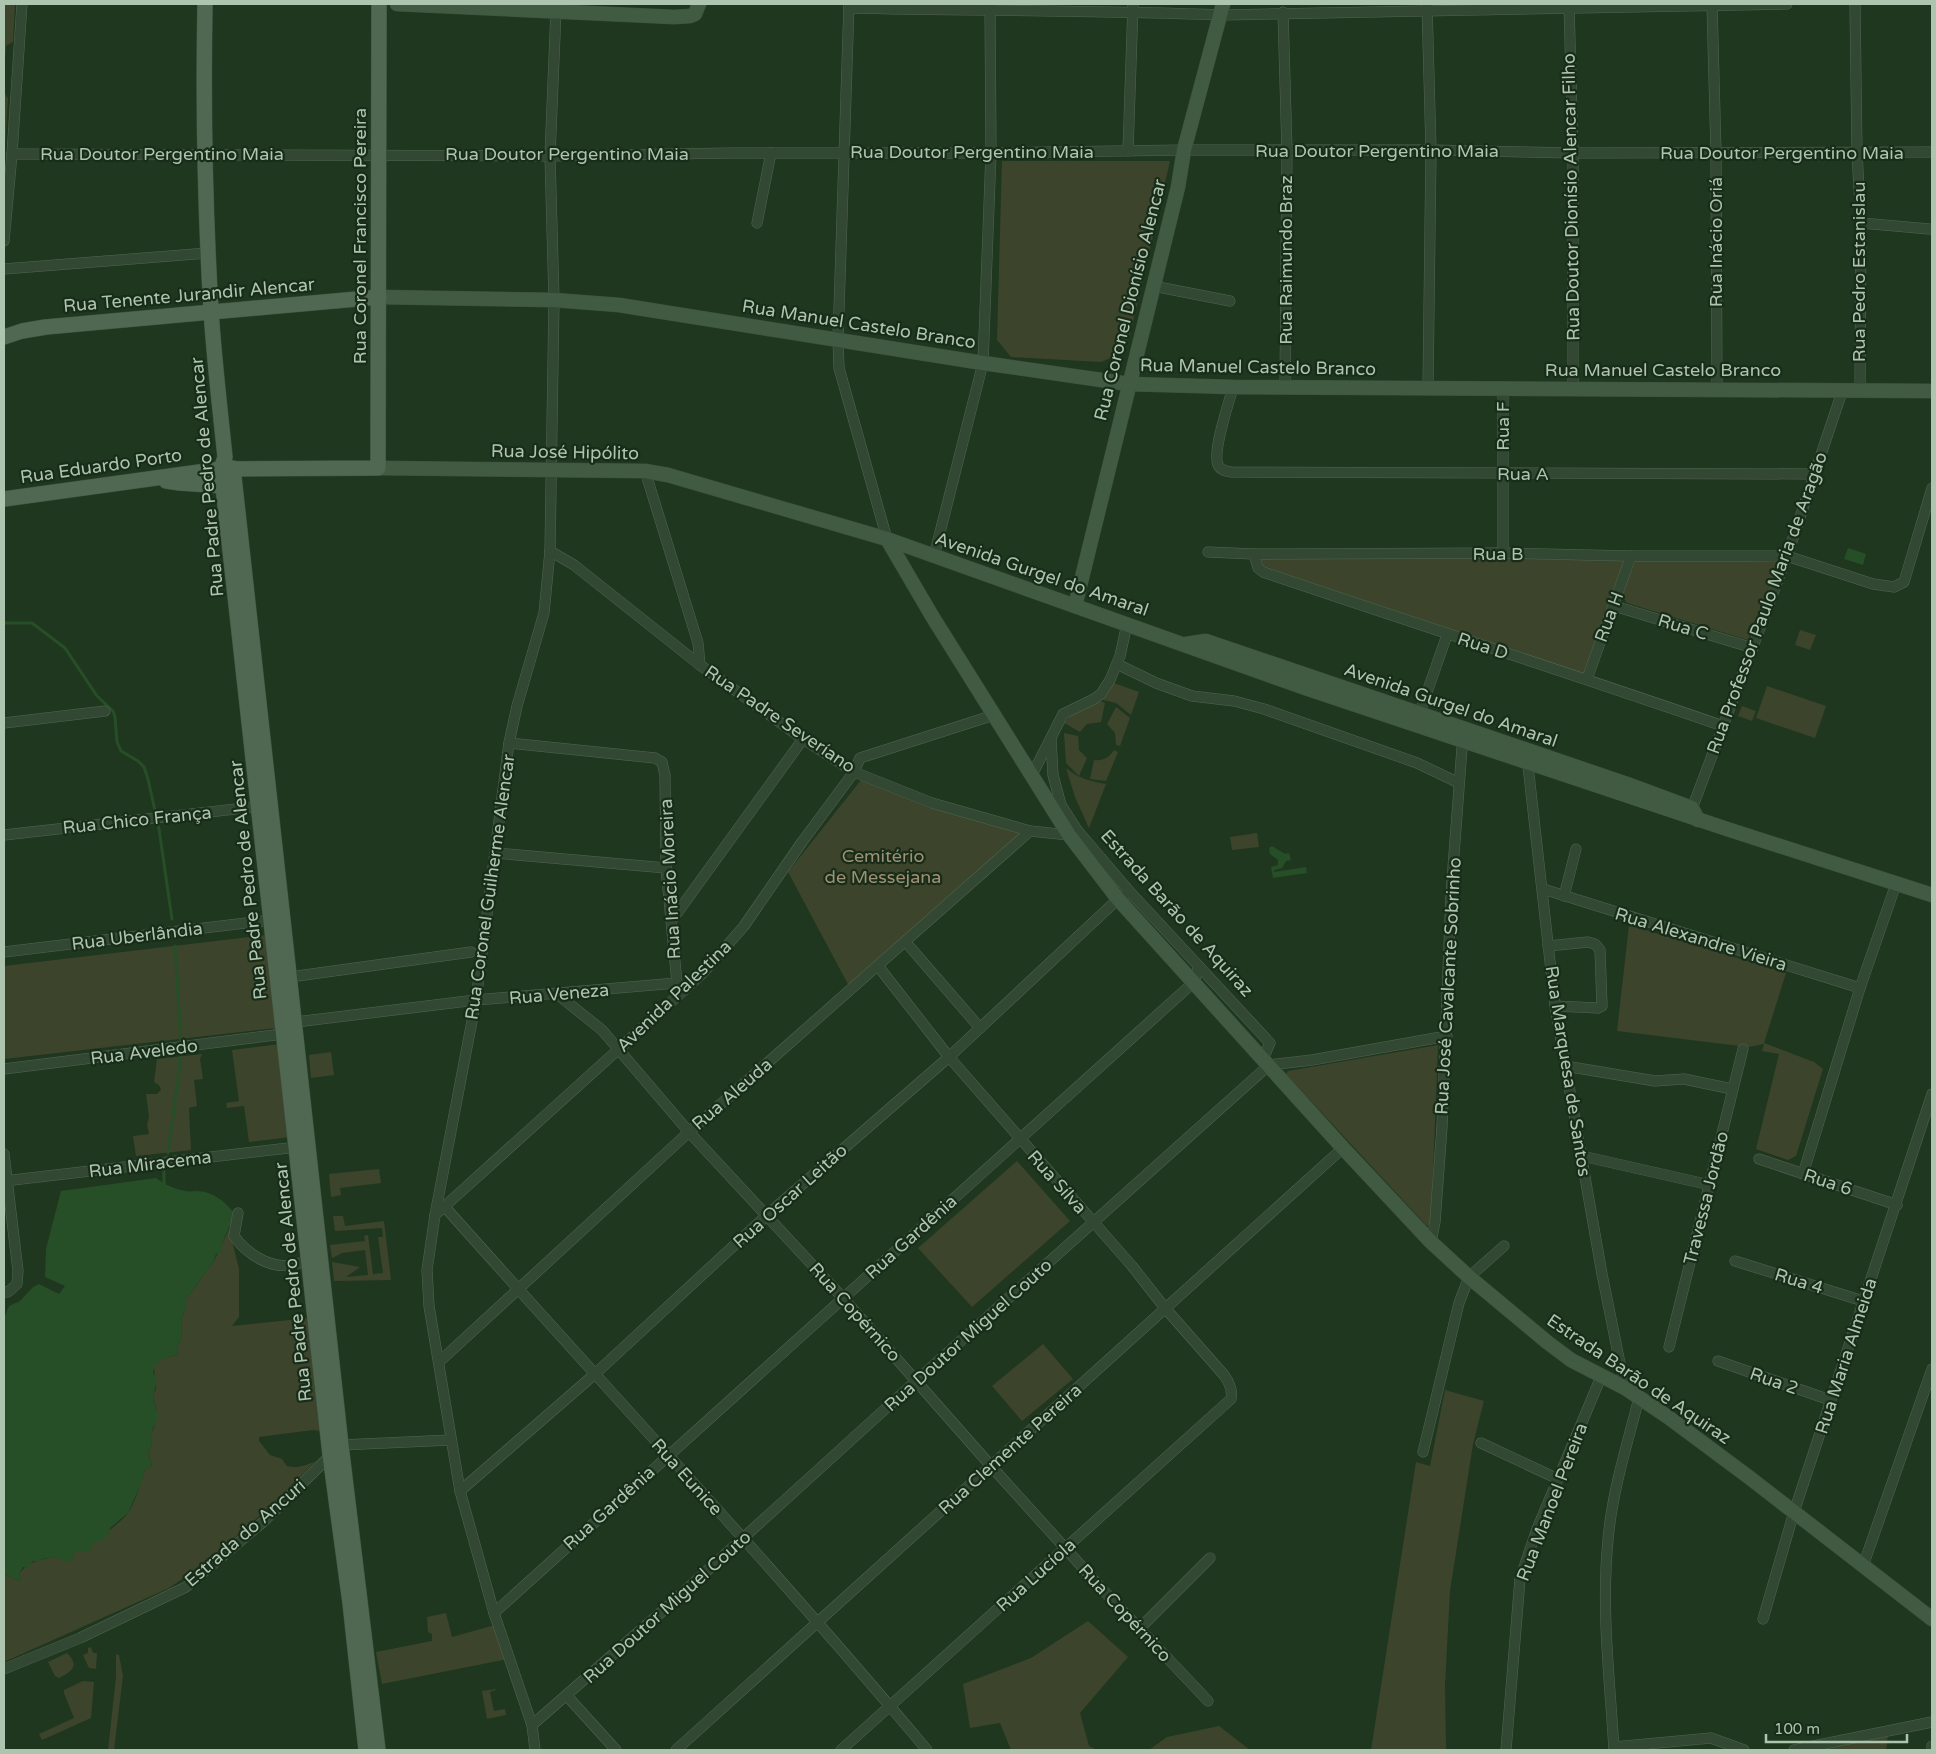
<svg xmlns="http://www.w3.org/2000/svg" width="1936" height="1754" font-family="'Varela Round',sans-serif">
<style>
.green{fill:#3d442c}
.water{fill:#264f27}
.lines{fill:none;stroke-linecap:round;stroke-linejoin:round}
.stream{stroke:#264f27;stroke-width:3}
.street-casing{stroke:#506651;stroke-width:11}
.secondary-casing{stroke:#3c513d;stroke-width:15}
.primary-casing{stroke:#3c513d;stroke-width:16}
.street{stroke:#334833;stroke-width:10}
.secondary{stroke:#415b42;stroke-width:14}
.primary{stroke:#506851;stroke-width:15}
.labels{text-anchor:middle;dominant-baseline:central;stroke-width:4.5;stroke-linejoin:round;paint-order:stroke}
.street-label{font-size:18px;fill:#adc5ae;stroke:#182c19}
.park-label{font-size:18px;fill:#a09174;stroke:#182c19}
</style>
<rect width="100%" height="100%" fill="#1f371f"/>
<g class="green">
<path d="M4 4H15L13 42 6 46 4 74Z"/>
<path d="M4 93 8 98 4 164Z"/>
<path d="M1002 161H1170L1130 335 1120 354 1101 362 1011 357 997 340Z"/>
<path d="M1255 555 1631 556 1587 679 1263 572Z"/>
<path d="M1637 557 1776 562 1778 564 1748 640 1627 603 1621 594Z"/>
<path d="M1800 630 1816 635 1810 650 1795 645Z"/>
<path d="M1114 683 1139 692 1131 715 1116 703 1103 700Z"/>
<path d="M1767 686 1826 706 1815 738 1756 718Z"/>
<path d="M1101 701 1105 703 1101 722 1087 724 1080 732 1064 723 1069 717Z"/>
<path d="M1742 706 1756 711 1752 721 1738 716Z"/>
<path d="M1116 707 1130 718 1120 746 1116 745 1115 733 1107 724Z"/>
<path d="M1064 733 1078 736 1079 750 1087 758 1079 776 1066 763Z"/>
<path d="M1114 750 1118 752 1106 781 1090 779 1094 760C1103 761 1109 758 1114 750Z"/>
<path d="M1066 768C1079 779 1090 781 1106 784L1089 828 1075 797Z"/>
<path d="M861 780 930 808 1030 834 850 988 788 872Z"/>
<path d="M1257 833 1259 847 1232 850 1230 837Z"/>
<path d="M1629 925 1786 973 1764 1043 1814 1062 1823 1069 1796 1156 1788 1160 1756 1149 1779 1054 1762 1051 1764 1044 1748 1047 1617 1031Z"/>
<path d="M266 935 276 1028 4 1059V966Z"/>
<path d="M280 1044 290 1137 249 1142 244 1106 227 1108 226 1103 239 1101 232 1050Z"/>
<path d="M1438 1045 1431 1223 1427 1226 1286 1074 1288 1071Z"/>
<path d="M331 1052 334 1075 311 1078 309 1055Z"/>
<path d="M202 1054 200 1059 203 1079 194 1080 197 1106 189 1108 191 1150 136 1156 133 1136 149 1134 147 1125 149 1117 146 1094H157L161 1090 159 1085 154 1082 157 1059Z"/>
<path d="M1017 1161 1070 1221 972 1307 918 1248Z"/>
<path d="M379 1169 381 1183 340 1188 341 1195 331 1197 329 1174Z"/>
<path d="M333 1216H343L345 1226 384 1221 391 1280 334 1281 332 1262 360 1267 346 1277 368 1275 365 1250 342 1253 332 1258 330 1245 365 1241 364 1236 368 1235 373 1274 383 1273 378 1237H383L382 1228 335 1231Z"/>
<path d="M229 1229 239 1269V1317L232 1326 309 1318 321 1431 313 1430 259 1437V1441L270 1455 282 1459 287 1466C298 1469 306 1465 316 1461 270 1507 223 1552 169 1588L4 1662V1575L9 1576 19 1581 21 1580 19 1574C32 1555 56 1560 75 1552 87 1548 121 1523 128 1513 135 1503 142 1481 145 1469L152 1466 148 1453 152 1443 150 1435 154 1428 157 1411 153 1397 156 1388 154 1367 161 1359 178 1355 177 1346 181 1340 182 1316 186 1307V1299L214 1261Z"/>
<path d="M1043 1344 1073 1379 1022 1421 992 1386Z"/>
<path d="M1445 1390 1484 1401 1473 1444 1450 1591 1445 1685 1446 1750H1371L1416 1462 1430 1466Z"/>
<path d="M446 1613 452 1637 495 1625 508 1659 382 1684 376 1652 432 1641V1634L428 1632 427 1617Z"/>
<path d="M1088 1621 1128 1657 1080 1713 1089 1746 1097 1750H1011L1000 1723 970 1728 963 1684 1031 1658Z"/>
<path d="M91 1647 93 1653H97L96 1669 89 1668 83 1655 88 1653V1648Z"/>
<path d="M67 1653C80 1666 72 1671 59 1678L55 1676 48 1662Z"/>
<path d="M116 1654 119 1655 123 1676 114 1750H108L116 1677Z"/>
<path d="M83 1681 94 1682 91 1718 42 1740 39 1734 74 1718 64 1693V1690Z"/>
<path d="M496 1689V1690L490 1692 494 1711 505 1709 506 1715 487 1719 482 1691Z"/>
<path d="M1219 1726 1250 1750H1149L1167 1737Z"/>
<path d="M1888 1735 1886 1750H1813Z"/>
</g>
<g class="water">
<path d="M1848 548 1866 554 1863 565 1844 559Z"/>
<path d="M1272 846 1285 854 1289 853 1291 860 1286 861 1282 868 1274 870V872L1306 867 1307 873 1273 878 1271 867 1278 865V860L1270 854 1269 848Z"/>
<path d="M156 1178C164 1184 174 1189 185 1191 189 1192 193 1191 197 1191 212 1191 226 1202 234 1213 232 1227 221 1238 221 1252L216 1254 214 1261 186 1299V1307L182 1316 181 1340 177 1346 178 1355C166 1358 156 1359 153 1373L157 1379 153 1398 157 1411V1420L150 1435 152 1443 148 1453 152 1466 145 1469 141 1484 128 1513 110 1528 109 1534 101 1541 92 1544 90 1552H75L73 1560 64 1562 58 1557 42 1559 40 1562 33 1561 28 1568 23 1567 19 1574 21 1580 19 1581 9 1576 4 1575V1318L9 1306 20 1301 33 1287 39 1284 59 1294 65 1286 45 1277 46 1249 61 1191Z"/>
</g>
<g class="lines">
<g class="stream">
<path d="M4 623H32L65 648 97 696 113 711 115 717 117 742 121 751 138 761 144 767 148 779 159 829 172 919"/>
<path d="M175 946 181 1043"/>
<path d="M168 1153 181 1055"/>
<path d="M164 1187V1170"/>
</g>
<defs>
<g id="street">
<path d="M849 4 838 340 839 368 887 539"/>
<path d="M1427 4 1431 150 1428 387"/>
<path d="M1569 4 1573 153V390"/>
<path d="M1712 4 1716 153 1717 390"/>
<path d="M1855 4 1857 153 1861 223 1860 390"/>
<path d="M849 8C973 11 1097 10 1221 15L1787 4"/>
<path d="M1283 12 1287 151 1285 387"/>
<path d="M1128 151 1133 4"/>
<path d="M12 154 550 156 732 153H991L1184 150H1431L1573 153 1932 152"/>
<path d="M757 223 771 153"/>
<path d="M1861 223 1929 229"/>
<path d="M4 241 12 154 22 4"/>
<path d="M4 269 208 253"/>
<path d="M1153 286 1230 301"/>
<path d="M1233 387C1229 403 1212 451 1218 465 1220 470 1226 471 1231 472L1815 474"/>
<path d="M1503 388V553"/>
<path d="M645 471 698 643 700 665"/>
<path d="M550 551 574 565 700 665 803 739 854 772 932 803 1030 831 1069 835"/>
<path d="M1208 552 1254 554 1503 553 1631 556H1787L1873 584 1894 587 1904 582 1932 488"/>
<path d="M1254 554 1258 568 1263 572C1416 624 1570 673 1723 726"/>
<path d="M934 556 983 363 991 153 990 4"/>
<path d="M1614 606 1753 648"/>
<path d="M1117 664 1156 683 1192 696 1234 701 1264 709 1417 763 1459 783"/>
<path d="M1587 679 1631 556"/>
<path d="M1418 718 1447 635"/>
<path d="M4 723 105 711"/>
<path d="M1051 739 1053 775 1061 805"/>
<path d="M509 743 655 758 662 762 665 775 666 868 677 983"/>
<path d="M1527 757 1555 1006 1602 1274 1625 1388"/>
<path d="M1032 775 1063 714 1094 699 1101 694 1110 680 1120 656 1127 624"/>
<path d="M1045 796 1061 805 1077 830 1130 892 1270 1043 1263 1059"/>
<path d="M1690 814 1787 556 1843 389"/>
<path d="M4 835 263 806"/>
<path d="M495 853 666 868"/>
<path d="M1543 889 1860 988"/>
<path d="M1564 896 1576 849"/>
<path d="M672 920 803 739"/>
<path d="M1548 946 1588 942 1595 944 1600 950 1602 1006 1598 1008 1555 1006"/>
<path d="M910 947 980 1028"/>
<path d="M4 952 270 920"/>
<path d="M290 977 471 952"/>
<path d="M557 994 602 1030 689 1132 843 1298 991 1466 1103 1590 1208 1701"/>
<path d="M1565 1066 1655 1081 1684 1079 1732 1089"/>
<path d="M4 1069 275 1035 296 1022 476 1000 677 983 685 990"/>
<path d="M4 1154 18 1271 17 1284 8 1292H4"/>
<path d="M1582 1156 1710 1185"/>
<path d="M1759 1159 1897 1205"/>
<path d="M1803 1174 1860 988 1896 884"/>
<path d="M4 1181 297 1147"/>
<path d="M444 1206C605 1387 771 1564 927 1750"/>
<path d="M238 1213 234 1236C244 1250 260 1262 277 1265 287 1267 299 1263 309 1261"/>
<path d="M435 1215 704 972 744 926 802 842 854 772 860 758 994 715"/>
<path d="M1431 1242 1435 1222 1442 1127 1451 894 1463 735"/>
<path d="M1735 1261 1863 1301"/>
<path d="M1669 1347 1743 1049"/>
<path d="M1718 1361 1830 1400"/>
<path d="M439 1362 689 1132 1030 831"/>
<path d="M1481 1443 1558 1479"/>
<path d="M1423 1452 1459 1303 1469 1277 1504 1246"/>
<path d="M460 1491 596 1373 767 1215 949 1057 1118 899 1130 892"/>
<path d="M1863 1566 1932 1369"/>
<path d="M494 1613 1194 982 1199 966"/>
<path d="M1763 1619 1794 1512 1932 1094"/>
<path d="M1140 1628 1210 1558"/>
<path d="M4 1669 80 1638 186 1587 263 1522 341 1445 451 1440"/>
<path d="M567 1696 616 1750"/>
<path d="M532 1725 666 1608 916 1381 1269 1065 1312 1060 1447 1036"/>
<path d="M1614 1747 1711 1738 1744 1750"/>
<path d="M535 1750 532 1725 494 1613 460 1491 429 1306 427 1270 435 1215 476 1000 509 743 517 706 544 613 550 551 554 300 550 156 556 10"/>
<path d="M676 1750 1343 1148"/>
<path d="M841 1750 1231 1399C1233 1390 1229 1382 1224 1375L1165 1308 1132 1266 949 1057 878 966"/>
<path d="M1506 1750 1520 1579 1537 1529 1601 1377"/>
<path d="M1614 1750C1610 1681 1601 1610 1608 1540 1612 1492 1627 1445 1639 1398"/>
<path d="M1794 1750 1932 1722"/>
<path d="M1932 1750V1746"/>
</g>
<g id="secondary">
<path d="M397 4 674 17 690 16 695 14 699 4"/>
<path d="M379 297 554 300 619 305 983 363 1129 384 1233 387 1932 391"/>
<path d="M378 468 645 471 668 475 887 539 1308 689 1727 829 1932 895"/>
<path d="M887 539 932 616 1069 835 1118 899 1343 1148 1431 1242 1469 1277 1547 1342 1571 1360 1625 1388 1668 1417 1750 1478 1932 1619"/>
<path d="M1075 606 1178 187 1184 150 1223 4"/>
<path d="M1186 644 1206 641 1630 785 1692 808 1698 820"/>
</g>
<g id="primary">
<path d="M205 4C203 106 205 208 211 310 214 359 220 408 225 457L221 469 330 1455 350 1603 366 1750"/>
<path d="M4 337 22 331 46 327 379 297"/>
<path d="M233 468 341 1445 378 1750"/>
<path d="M166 481 180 483 223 486"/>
<path d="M4 499 221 469 378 468 379 4"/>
</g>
</defs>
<use href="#street" class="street-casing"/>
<use href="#secondary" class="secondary-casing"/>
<use href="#primary" class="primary-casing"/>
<use href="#street" class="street"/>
<use href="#secondary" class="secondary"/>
<use href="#primary" class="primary"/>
</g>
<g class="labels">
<g class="street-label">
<text x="1377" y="151">Rua Doutor Pergentino Maia</text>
<text x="972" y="152">Rua Doutor Pergentino Maia</text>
<text x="1782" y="153">Rua Doutor Pergentino Maia</text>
<text x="162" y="154">Rua Doutor Pergentino Maia</text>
<text x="567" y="154">Rua Doutor Pergentino Maia</text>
<text transform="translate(1571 197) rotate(-91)">Rua Doutor Dionísio Alencar Filho</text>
<text transform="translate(360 236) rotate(-90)">Rua Coronel Francisco Pereira</text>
<text transform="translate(1716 242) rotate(-90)">Rua Inácio Oriá</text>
<text transform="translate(1286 260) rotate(-90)">Rua Raimundo Braz</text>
<text transform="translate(1859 272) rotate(-90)">Rua Pedro Estanislau</text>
<text transform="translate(189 295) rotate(-5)">Rua Tenente Jurandir Alencar</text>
<text transform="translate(1130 300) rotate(-76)">Rua Coronel Dionísio Alencar</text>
<text transform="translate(859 324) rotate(9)">Rua Manuel Castelo Branco</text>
<text transform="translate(1258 367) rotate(1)">Rua Manuel Castelo Branco</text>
<text x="1663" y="370">Rua Manuel Castelo Branco</text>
<text transform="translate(1503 426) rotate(-90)">Rua F</text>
<text transform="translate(565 452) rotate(1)">Rua José Hipólito</text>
<text transform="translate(101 466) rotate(-8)">Rua Eduardo Porto</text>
<text x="1523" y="474">Rua A</text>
<text transform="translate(207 477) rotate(-95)">Rua Padre Pedro de Alencar</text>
<text x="1498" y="554">Rua B</text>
<text transform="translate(1042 574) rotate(19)">Avenida Gurgel do Amaral</text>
<text transform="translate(1767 603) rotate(-70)">Rua Professor Paulo Maria de Aragão</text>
<text transform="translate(1609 617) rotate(-70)">Rua H</text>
<text transform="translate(1683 627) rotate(17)">Rua C</text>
<text transform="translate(1483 646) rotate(18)">Rua D</text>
<text transform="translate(1451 705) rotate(19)">Avenida Gurgel do Amaral</text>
<text transform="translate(780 719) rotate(34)">Rua Padre Severíano</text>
<text transform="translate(137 820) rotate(-6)">Rua Chico França</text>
<text transform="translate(670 879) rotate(-93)">Rua Inácio Moreira</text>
<text transform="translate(248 880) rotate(-96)">Rua Padre Pedro de Alencar</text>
<text transform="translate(490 887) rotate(-82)">Rua Coronel Guilherme Alencar</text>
<text transform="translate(1177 913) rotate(48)">Estrada Barão de Aquiraz</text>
<text transform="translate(137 936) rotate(-7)">Rua Uberlândia</text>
<text transform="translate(1701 939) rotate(17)">Rua Alexandre Vieira</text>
<text transform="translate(1448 986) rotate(-87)">Rua José Cavalcante Sobrinho</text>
<text transform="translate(559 994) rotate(-5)">Rua Veneza</text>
<text transform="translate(674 996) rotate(-44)">Avenida Palestina</text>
<text transform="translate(144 1052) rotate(-7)">Rua Aveledo</text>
<text transform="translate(1568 1071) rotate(81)">Rua Marquesa de Santos</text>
<text transform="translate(732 1094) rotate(-41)">Rua Aleuda</text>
<text transform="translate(150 1164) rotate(-7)">Rua Miracema</text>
<text transform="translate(1057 1182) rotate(48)">Rua Sílva</text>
<text transform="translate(1828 1182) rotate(18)">Rua 6</text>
<text transform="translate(790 1196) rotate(-42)">Rua Oscar Leitão</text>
<text transform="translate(1706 1198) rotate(-76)">Travessa Jordão</text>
<text transform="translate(911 1237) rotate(-42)">Rua Gardênia</text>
<text transform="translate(1799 1281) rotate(17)">Rua 4</text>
<text transform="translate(293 1282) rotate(-96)">Rua Padre Pedro de Alencar</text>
<text transform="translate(855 1312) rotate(48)">Rua Copérnico</text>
<text transform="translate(968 1335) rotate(-42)">Rua Doutor Miguel Couto</text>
<text transform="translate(1846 1356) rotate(-72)">Rua Maria Almeida</text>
<text transform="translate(1639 1379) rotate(34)">Estrada Barão de Aquiraz</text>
<text transform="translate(1774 1381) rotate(19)">Rua 2</text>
<text transform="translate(1010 1449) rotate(-42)">Rua Clemente Pereira</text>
<text transform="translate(687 1477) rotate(48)">Rua Eunice</text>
<text transform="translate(1552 1502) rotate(-69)">Rua Manoel Pereira</text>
<text transform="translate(609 1508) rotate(-42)">Rua Gardênia</text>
<text transform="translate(245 1533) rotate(-41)">Estrada do Ancuri</text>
<text transform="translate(1036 1575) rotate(-42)">Rua Lucíola</text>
<text transform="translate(667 1607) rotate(-42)">Rua Doutor Miguel Couto</text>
<text transform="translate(1125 1613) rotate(47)">Rua Copérnico</text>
</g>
<g class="park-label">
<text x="883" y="856">Cemitério<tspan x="883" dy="21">de Messejana</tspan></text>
</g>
</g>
<rect width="1936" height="1754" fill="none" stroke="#adc5ae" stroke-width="10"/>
<path d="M1766 1734v8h141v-8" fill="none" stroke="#adc5ae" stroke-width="2.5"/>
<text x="1774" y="1734" font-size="15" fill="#adc5ae" stroke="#182c19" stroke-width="4" paint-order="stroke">100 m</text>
</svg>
